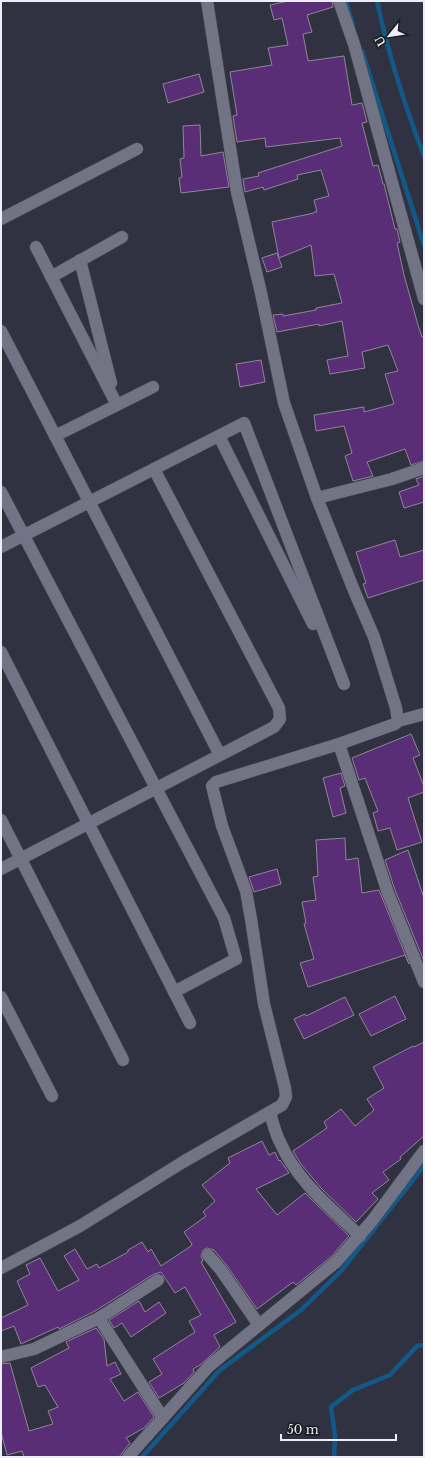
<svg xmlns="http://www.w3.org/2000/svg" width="425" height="1458" font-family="'Libre Baskerville',serif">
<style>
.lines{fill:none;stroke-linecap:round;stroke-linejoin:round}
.stream{stroke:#135988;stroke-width:4.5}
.building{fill:#5a2d77;stroke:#8f8696}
.minor-casing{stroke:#4c4d59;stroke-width:13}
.minor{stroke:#727485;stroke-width:12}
</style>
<rect width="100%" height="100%" fill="#313241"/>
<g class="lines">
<g class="stream">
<path d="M346 1 353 25"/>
<path d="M377 1C388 53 405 106 424 156"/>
<path d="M362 51 424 245"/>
<path d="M142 1457 220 1370 301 1310 341 1271 424 1166"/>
<path d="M334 1457 335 1436 331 1407 353 1390 390 1375 417 1346 424 1345"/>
</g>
</g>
<g class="building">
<path d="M288 1H332L333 7 307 15 312 32 303 34 308 61 344 56 352 105 362 103 367 122 362 123 373 166 378 165 383 184H384L395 229H397L400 242 397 243 404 275 418 325 422 337 424 336V461L411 465 405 449 367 462 373 476 353 481 345 456 352 453 344 426 316 431 314 415 364 407V412L394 404 385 374 398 371 388 345 362 352 365 368 330 374 327 360 348 356 342 321 319 326V324L277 332 273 315 283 314V316L316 310V308L342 303 334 274 315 276 311 245 279 258 272 222 314 213V212H317L314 200 329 196 321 170 297 175 298 179 264 190 263 187 245 192 243 179 259 176 258 173 342 146 340 138 266 147 265 138 237 142 233 116 237 115 230 72 272 65 268 48 288 45 282 18 274 20 270 5Z"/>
<path d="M199 74 204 92 168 103 163 84Z"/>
<path d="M200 125 201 156 223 152 229 187 181 193 179 178 182 177 180 159 184 158 183 126Z"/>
<path d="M277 253 282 267 267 272 262 258Z"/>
<path d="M261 360 265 382 240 387 236 364Z"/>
<path d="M424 476V502L404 508 399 492 419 485 416 479Z"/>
<path d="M395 540 400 557 424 550V580L368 598 363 584 366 583 356 552Z"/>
<path d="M411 734 420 755 413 758 424 786V792L408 798 422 842 397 850 390 828 378 831 373 813 378 811 365 778 359 780 352 758Z"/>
<path d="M341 773 345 786 340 788 346 813 333 817 323 778Z"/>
<path d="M345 838 346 860 358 858 362 893 379 890 409 964 405 955 308 987 300 963 314 959 304 924 306 923 302 902 316 900 313 877 318 876 316 840Z"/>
<path d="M408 850 424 898V958L423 959 395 890 385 860Z"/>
<path d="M277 869 281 884 254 892 249 877Z"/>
<path d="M395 996 406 1019 371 1036 359 1014Z"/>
<path d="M345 997 354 1015 304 1039 294 1019 305 1014 306 1016Z"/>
<path d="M424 1042V1136L400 1157 401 1159 383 1172 389 1180 372 1193 378 1199 356 1222 321 1188 301 1164 293 1151 327 1128 324 1122 341 1109 355 1126 374 1110 367 1099 384 1088 373 1067 413 1046 414 1047Z"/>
<path d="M262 1141 269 1155 275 1152 279 1161 280 1160 289 1173 256 1189 277 1215 305 1193 349 1236 331 1257 296 1285 293 1282 257 1309 227 1266 214 1250 207 1248 203 1250 201 1256 203 1261 201 1262 236 1322 214 1335 220 1347 200 1365 193 1369 194 1372 184 1383 159 1398 149 1382 162 1374 153 1359 195 1332 189 1321 201 1315 185 1287 175 1293 161 1272 154 1274 95 1311 59 1329 58 1327 21 1344 14 1326 1 1331V1318L28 1305 17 1281 30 1274 26 1265 40 1258 58 1291 79 1280 64 1256 75 1249 87 1269 97 1264 99 1268 128 1252V1250L142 1242 148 1252 151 1249 161 1266 191 1246 192 1244 184 1232 206 1216 203 1212 215 1201 202 1185 230 1163 228 1158Z"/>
<path d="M139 1301 145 1312 159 1302 166 1313 131 1337 122 1323 114 1328 109 1320Z"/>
<path d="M96 1328 104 1339 107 1366 115 1362 121 1374 110 1379 124 1401 138 1392 154 1417 144 1428 126 1438 130 1443 119 1457H24L22 1451 7 1455 1 1432V1364L10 1363 29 1431 53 1424 48 1411 58 1407 45 1385 38 1387 31 1368 69 1348 66 1342Z"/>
</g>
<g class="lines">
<defs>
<g id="minor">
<path d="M339 1 354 44 424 299"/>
<path d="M1 219 137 149"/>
<path d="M36 247 117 405"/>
<path d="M80 260 111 383"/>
<path d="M51 277 122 237"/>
<path d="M1 331 220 755"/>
<path d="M55 436 153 387"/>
<path d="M219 436 313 624"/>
<path d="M1 492 224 918 236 959 174 992"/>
<path d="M317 498 392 479 424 468"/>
<path d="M1 547 244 423 344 684"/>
<path d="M1 652 190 1023"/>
<path d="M398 721 424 714"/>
<path d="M339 744 388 893 424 982"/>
<path d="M1 820 123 1060"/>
<path d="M1 869 274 727 280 719 279 708 154 469"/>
<path d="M1 997 52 1096"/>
<path d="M270 1113C273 1122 275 1133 280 1142 296 1180 331 1208 360 1236"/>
<path d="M208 1255 221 1270 259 1325"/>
<path d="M1 1268 80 1226 183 1162 282 1105 286 1097 285 1088 264 1004 251 919 246 891 222 826 212 786 216 782 339 744 395 724 398 721 396 708 374 637 355 593 317 498 284 403 261 293 237 192 207 1"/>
<path d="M99 1318 163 1418"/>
<path d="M1 1357 34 1349 99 1318 158 1280"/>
<path d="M128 1457 209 1366 336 1262 372 1221 424 1151"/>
</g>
</defs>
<use href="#minor" class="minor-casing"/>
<use href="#minor" class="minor"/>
</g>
<rect width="425" height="1458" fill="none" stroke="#ecedf7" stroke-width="4"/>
<g transform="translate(389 36) rotate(240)" stroke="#1a1b21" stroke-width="3" paint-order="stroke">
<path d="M0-3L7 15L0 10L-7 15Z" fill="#ecedf7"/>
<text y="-6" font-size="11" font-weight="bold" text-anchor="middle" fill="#ecedf7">U</text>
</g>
<path d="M281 1434v6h115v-6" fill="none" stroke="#ecedf7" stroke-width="2"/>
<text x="287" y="1434" font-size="12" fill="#ecedf7" stroke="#1a1b21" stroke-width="3" paint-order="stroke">50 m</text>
</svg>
